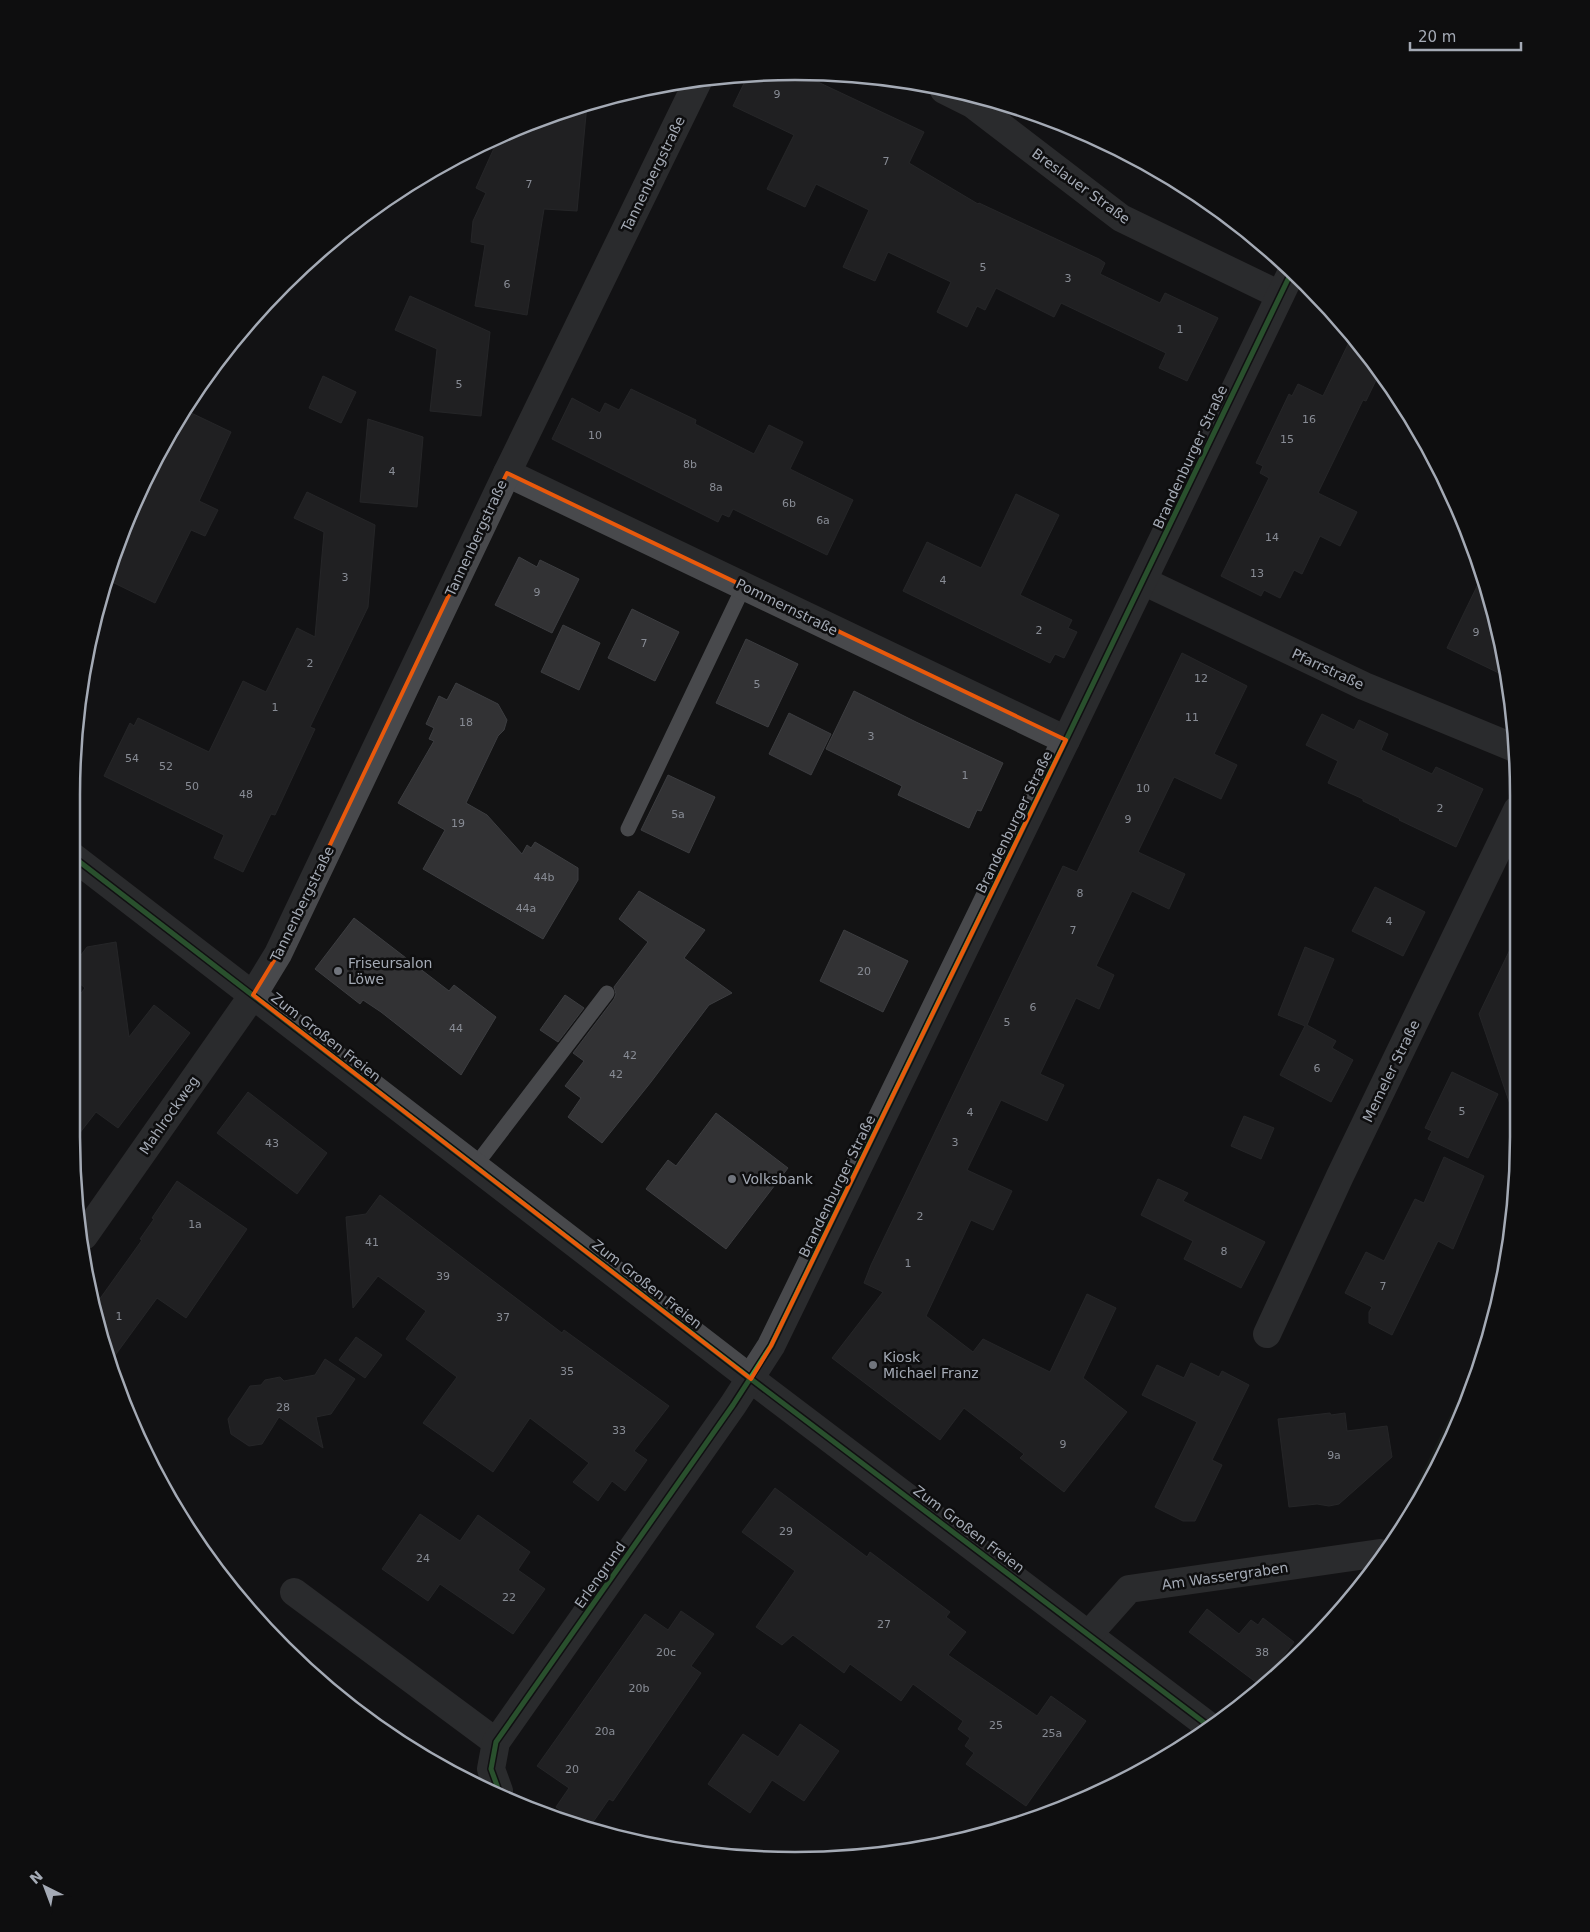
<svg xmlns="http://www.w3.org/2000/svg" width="1590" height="1932" font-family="'DejaVu Sans',sans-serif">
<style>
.green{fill:#1d241e}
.building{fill:#323234;stroke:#3c3d40}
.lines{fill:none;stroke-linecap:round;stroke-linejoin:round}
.service{stroke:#48494c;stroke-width:15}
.minor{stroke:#48494c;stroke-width:28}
.cycleway-casing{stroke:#0e0e0f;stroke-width:8}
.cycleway{stroke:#469c4c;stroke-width:5}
.marked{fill:none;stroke:#e8590c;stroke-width:4;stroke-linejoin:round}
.poi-dot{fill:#71757d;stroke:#0e0e0f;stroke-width:2}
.labels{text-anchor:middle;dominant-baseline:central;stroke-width:5;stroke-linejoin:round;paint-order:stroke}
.number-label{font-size:11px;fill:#888c95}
.street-label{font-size:14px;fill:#a4aab5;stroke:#0e0e0f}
.poi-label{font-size:14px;fill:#a4aab5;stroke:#0e0e0f;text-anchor:start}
.rim{fill:none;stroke:#a4aab5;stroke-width:2.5}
</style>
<rect width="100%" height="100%" fill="#131314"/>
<path class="green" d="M1493 1327 1444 1457 1404 1517H1401Z"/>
<g class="building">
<path d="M749 73 803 75 924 132 909 163 978 204 979 203 1099 259 1105 263 1100 274 1160 303 1165 293 1218 318 1187 381 1159 368 1166 353 1061 303 1054 317 996 288 985 310 977 306 967 327 937 312 951 282 888 252 875 281 843 267 869 210 816 184 805 207 767 189 794 135 733 106Z"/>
<path d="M587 104 577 211 544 209 527 315 475 306 485 245 471 242 473 221 486 193 476 188 499 137Z"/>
<path d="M410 296 490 332 481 416 430 411 437 349 395 330Z"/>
<path d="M1352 336 1369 355 1380 372 1366 401 1363 400 1318 493 1357 512 1340 546 1320 536 1302 574 1294 570 1280 598 1264 590 1261 596 1221 576 1269 478 1260 473 1263 466 1256 463 1289 394 1292 396 1298 384 1323 396Z"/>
<path d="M323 376 356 392 341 423 309 408Z"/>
<path d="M631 389 696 420 695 424 754 454 769 425 803 442 790 469 853 500 827 555 733 509 729 517 722 514 718 522 552 439 572 398 600 413 605 403 619 410Z"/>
<path d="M185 410 231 432 199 501 218 510 205 536 191 530 155 603 108 580 126 518 168 433Z"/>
<path d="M368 419 423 437 417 507 360 502Z"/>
<path d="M307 492 375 525 368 607 310 727 315 729 275 815 271 814 243 872 214 858 224 835 104 776 130 723 134 726 138 718 209 752 243 681 266 692 297 628 315 637 324 532 294 518Z"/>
<path d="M1016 494 1059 515 1020 595 1072 620 1068 628 1077 632 1064 658 1055 654 1050 663 903 591 927 542 981 568Z"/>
<path d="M519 557 537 567 540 560 579 579 552 633 495 605Z"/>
<path d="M1482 576 1494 608 1505 676 1447 648Z"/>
<path d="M632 609 679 632 655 681 608 658Z"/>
<path d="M563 625 600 643 579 690 541 672Z"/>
<path d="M746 639 798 664 768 727 716 703Z"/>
<path d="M1182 653 1247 686 1214 754 1237 765 1221 799 1174 777 1138 852 1185 874 1169 909 1132 891 1096 966 1114 975 1099 1009 1076 998 1040 1074 1064 1085 1047 1121 1001 1100 967 1170 1012 1191 993 1230 971 1220 926 1316 973 1352 983 1339 1050 1372 1087 1294 1116 1308 1083 1378 1127 1412 1064 1492 1020 1458 1024 1454 964 1408 940 1440 832 1358 883 1292 864 1283 871 1265 1063 866 1077 872Z"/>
<path d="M456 683 498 704 507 720 504 730 498 736 466 803 487 815 522 854 527 845 531 848 535 842 578 868V880L543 939 423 869 445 830 398 803 434 741 429 739 434 728 426 724 439 696 447 700Z"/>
<path d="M854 691 916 722 1003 763 981 811 977 810 969 828 898 795 902 786 826 749Z"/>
<path d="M789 713 831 734 811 775 769 754Z"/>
<path d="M1322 714 1354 730 1359 720 1388 734 1381 750 1432 774 1436 767 1483 789 1456 847 1399 820 1400 819 1363 801V799L1328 783 1338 761 1306 745Z"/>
<path d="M668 775 715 797 689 853 641 830Z"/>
<path d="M1375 887 1425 912 1403 956 1352 931Z"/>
<path d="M639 891 705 930 684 958 732 993 709 1005 651 1082 602 1143 568 1117 581 1098 565 1086 584 1061 573 1053 614 999 616 994 614 987 648 942 619 919Z"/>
<path d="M354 918 449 991 454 985 496 1017 461 1075 381 1012 363 1000 360 1004 315 969Z"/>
<path d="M844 930 908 961 883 1012 820 981Z"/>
<path d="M1517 935V1109L1512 1110 1479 1014Z"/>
<path d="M116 942 129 1037 154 1005 190 1033 118 1128 96 1112 72 1143V1005L85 988 72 977V967L87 947Z"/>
<path d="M1305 947 1334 959 1307 1025 1336 1041 1332 1048 1353 1060 1331 1102 1280 1075 1305 1026 1278 1015Z"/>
<path d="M565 995 584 1008 558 1042 540 1030Z"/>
<path d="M1452 1072 1498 1094 1468 1158 1428 1139 1432 1131 1425 1128Z"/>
<path d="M248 1092 327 1153 297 1194 217 1133Z"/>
<path d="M716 1113 788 1168 726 1249 646 1189 668 1160 676 1166Z"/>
<path d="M1244 1116 1274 1128 1261 1159 1231 1146Z"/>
<path d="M1444 1157 1484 1176 1453 1249 1438 1241 1392 1335 1369 1323V1312L1372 1307 1345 1293 1366 1252 1384 1261 1415 1199 1424 1203Z"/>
<path d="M1158 1179 1188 1193 1183 1201 1265 1242 1241 1288 1184 1259 1193 1241 1141 1215Z"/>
<path d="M177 1181 247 1229 186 1318 157 1298 111 1361 96 1324 94 1307 142 1240 140 1239 154 1219 152 1218Z"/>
<path d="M380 1195 562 1333 564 1330 669 1406 634 1451 647 1460 625 1491 612 1481 598 1501 573 1482 589 1463 530 1418 493 1472 423 1423 457 1377 406 1339 426 1311 378 1276 353 1308 346 1217 366 1214Z"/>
<path d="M356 1337 382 1355 365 1378 339 1360Z"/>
<path d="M325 1359 355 1379 331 1414 316 1417 323 1448 279 1417 262 1444 249 1446 231 1434 228 1419 250 1386 261 1385 265 1380 280 1377 284 1381 315 1375Z"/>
<path d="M1191 1363 1219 1377 1222 1371 1249 1385 1212 1460 1222 1465 1195 1521H1183L1155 1507 1197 1422 1142 1395 1157 1365 1184 1378Z"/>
<path d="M1330 1413 1331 1415 1345 1413 1347 1431 1387 1426 1392 1457 1339 1504 1329 1506 1317 1504 1289 1507 1278 1419Z"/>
<path d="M775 1488 867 1557 870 1552 950 1612 946 1617 966 1632 948 1655 1037 1716 1051 1696 1086 1721 1026 1806 966 1764 974 1753 965 1746 970 1738 958 1729 963 1721 913 1684 901 1701 850 1664 844 1673 793 1635 782 1645 756 1627 795 1571 742 1532Z"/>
<path d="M420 1514 460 1541 478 1515 530 1552 518 1570 545 1589 513 1634 440 1584 428 1601 382 1569Z"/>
<path d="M1207 1609 1239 1634 1251 1620 1258 1625 1263 1618 1294 1642 1261 1686 1189 1632Z"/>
<path d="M681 1611 714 1634 691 1666 701 1673 613 1801 609 1799 589 1828 580 1826 556 1807 569 1788 537 1766 645 1614 668 1630Z"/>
<path d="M800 1724 839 1751 804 1801 772 1780 750 1813 708 1784 743 1734 778 1757Z"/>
</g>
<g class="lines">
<g class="service">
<path d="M628 829 744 586"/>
<path d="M475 1166 607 993"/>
</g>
<g class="minor">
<path d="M944 90 972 104 1121 218 1280 295"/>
<path d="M507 473 1066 740"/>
<path d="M1143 581 1364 686 1517 749"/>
<path d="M72 856 751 1379 1210 1727"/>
<path d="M84 1236 253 995 278 954 507 473 698 81"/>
<path d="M1267 1334 1340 1176 1517 810"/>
<path d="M294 1592 496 1742"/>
<path d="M1089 1634 1129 1589 1380 1553"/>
<path d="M499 1791 491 1769 496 1742 733 1405 771 1346 1066 740 1292 271"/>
</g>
<defs>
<g id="cycleway">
<path d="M72 856 751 1379 1210 1727"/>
<path d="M499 1791 491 1769 496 1742 733 1405 771 1346 1066 740 1292 271"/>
</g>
</defs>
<use href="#cycleway" class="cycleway-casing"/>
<use href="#cycleway" class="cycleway"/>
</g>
<path d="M0 0H1590V1932H0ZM507 473 1066 740 771 1346 751 1379 253 995 278 954Z" fill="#131314" fill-opacity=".55" fill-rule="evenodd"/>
<path class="marked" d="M507 473 1066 740 771 1346 751 1379 253 995 278 954Z"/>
<g class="poi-dot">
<circle cx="338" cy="971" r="5"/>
<circle cx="732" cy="1179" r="5"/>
<circle cx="873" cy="1365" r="5"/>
</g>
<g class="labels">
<g class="number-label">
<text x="777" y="94">9</text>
<text x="886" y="161">7</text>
<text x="529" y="184">7</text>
<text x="983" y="267">5</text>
<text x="1068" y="278">3</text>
<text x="507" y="284">6</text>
<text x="1180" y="329">1</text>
<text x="459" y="384">5</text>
<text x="1309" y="419">16</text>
<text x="595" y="435">10</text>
<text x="1287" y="439">15</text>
<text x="690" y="464">8b</text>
<text x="392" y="471">4</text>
<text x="716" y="487">8a</text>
<text x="789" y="503">6b</text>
<text x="823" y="520">6a</text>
<text x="1272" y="537">14</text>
<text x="1257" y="573">13</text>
<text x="345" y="577">3</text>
<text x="943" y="580">4</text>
<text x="537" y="592">9</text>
<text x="1039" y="630">2</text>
<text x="1476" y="632">9</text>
<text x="644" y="643">7</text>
<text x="310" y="663">2</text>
<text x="1201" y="678">12</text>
<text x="757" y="684">5</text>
<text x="275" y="707">1</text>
<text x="1192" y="717">11</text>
<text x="466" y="722">18</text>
<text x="871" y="736">3</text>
<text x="132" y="758">54</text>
<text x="166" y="766">52</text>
<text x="965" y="775">1</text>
<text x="192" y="786">50</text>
<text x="1143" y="788">10</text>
<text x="246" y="794">48</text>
<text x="1440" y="808">2</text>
<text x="678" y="814">5a</text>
<text x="1128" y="819">9</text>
<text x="458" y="823">19</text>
<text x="544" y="877">44b</text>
<text x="1080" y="893">8</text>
<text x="526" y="908">44a</text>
<text x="1389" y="921">4</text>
<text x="1073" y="930">7</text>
<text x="864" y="971">20</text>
<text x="1033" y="1007">6</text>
<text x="1007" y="1022">5</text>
<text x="456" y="1028">44</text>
<text x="630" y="1055">42</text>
<text x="1317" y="1068">6</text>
<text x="616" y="1074">42</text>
<text x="1462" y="1111">5</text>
<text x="970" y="1112">4</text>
<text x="955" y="1142">3</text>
<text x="272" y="1143">43</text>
<text x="920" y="1216">2</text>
<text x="195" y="1224">1a</text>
<text x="372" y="1242">41</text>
<text x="1224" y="1251">8</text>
<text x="908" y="1263">1</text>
<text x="443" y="1276">39</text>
<text x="1383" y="1286">7</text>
<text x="119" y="1316">1</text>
<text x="503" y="1317">37</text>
<text x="567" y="1371">35</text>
<text x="283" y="1407">28</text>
<text x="619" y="1430">33</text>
<text x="1063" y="1444">9</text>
<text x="1334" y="1455">9a</text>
<text x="786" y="1531">29</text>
<text x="423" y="1558">24</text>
<text x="509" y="1597">22</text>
<text x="884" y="1624">27</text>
<text x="666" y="1652">20c</text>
<text x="1262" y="1652">38</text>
<text x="639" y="1688">20b</text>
<text x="996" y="1725">25</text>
<text x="605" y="1731">20a</text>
<text x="1052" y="1733">25a</text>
<text x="572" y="1769">20</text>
</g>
<g class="street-label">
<text transform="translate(653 174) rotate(-64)">Tannenbergstraße</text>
<text transform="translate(1081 186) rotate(36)">Breslauer Straße</text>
<text transform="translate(1190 457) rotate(-65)">Brandenburger Straße</text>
<text transform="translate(476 538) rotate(-65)">Tannenbergstraße</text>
<text transform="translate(787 607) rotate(26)">Pommernstraße</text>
<text transform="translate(1328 669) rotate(25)">Pfarrstraße</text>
<text transform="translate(1014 822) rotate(-64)">Brandenburger Straße</text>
<text transform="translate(302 904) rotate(-64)">Tannenbergstraße</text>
<text transform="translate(326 1037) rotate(38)">Zum Großen Freien</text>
<text transform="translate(1391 1071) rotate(-64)">Memeler Straße</text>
<text transform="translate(169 1115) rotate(-55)">Mahlrockweg</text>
<text transform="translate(837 1186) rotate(-64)">Brandenburger Straße</text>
<text transform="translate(647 1284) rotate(38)">Zum Großen Freien</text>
<text transform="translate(969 1529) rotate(37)">Zum Großen Freien</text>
<text transform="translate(600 1575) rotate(-55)">Erlengrund</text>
<text transform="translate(1225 1576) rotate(-8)">Am Wassergraben</text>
</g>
<g class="poi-label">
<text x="348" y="963">Friseursalon<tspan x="348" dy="16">Löwe</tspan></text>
<text x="742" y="1179">Volksbank</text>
<text x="883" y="1357">Kiosk<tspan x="883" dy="16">Michael Franz</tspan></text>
</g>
</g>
<path d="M0 0H1590V1932H0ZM795 80H795A715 715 0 0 1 1510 795V1137A715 715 0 0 1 795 1852H795A715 715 0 0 1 80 1137V795A715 715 0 0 1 795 80Z" fill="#0e0e0f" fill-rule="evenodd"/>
<path class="rim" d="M795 80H795A715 715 0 0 1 1510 795V1137A715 715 0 0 1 795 1852H795A715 715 0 0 1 80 1137V795A715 715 0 0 1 795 80Z"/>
<g transform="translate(45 1887) rotate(318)" stroke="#0e0e0f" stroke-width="4" paint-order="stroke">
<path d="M0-4L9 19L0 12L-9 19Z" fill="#a4aab5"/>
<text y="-8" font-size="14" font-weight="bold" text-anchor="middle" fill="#a4aab5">N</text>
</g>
<path d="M1410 42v8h111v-8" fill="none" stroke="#a4aab5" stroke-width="2.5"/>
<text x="1418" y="42" font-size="15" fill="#a4aab5" stroke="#0e0e0f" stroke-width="4" paint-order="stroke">20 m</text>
</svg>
